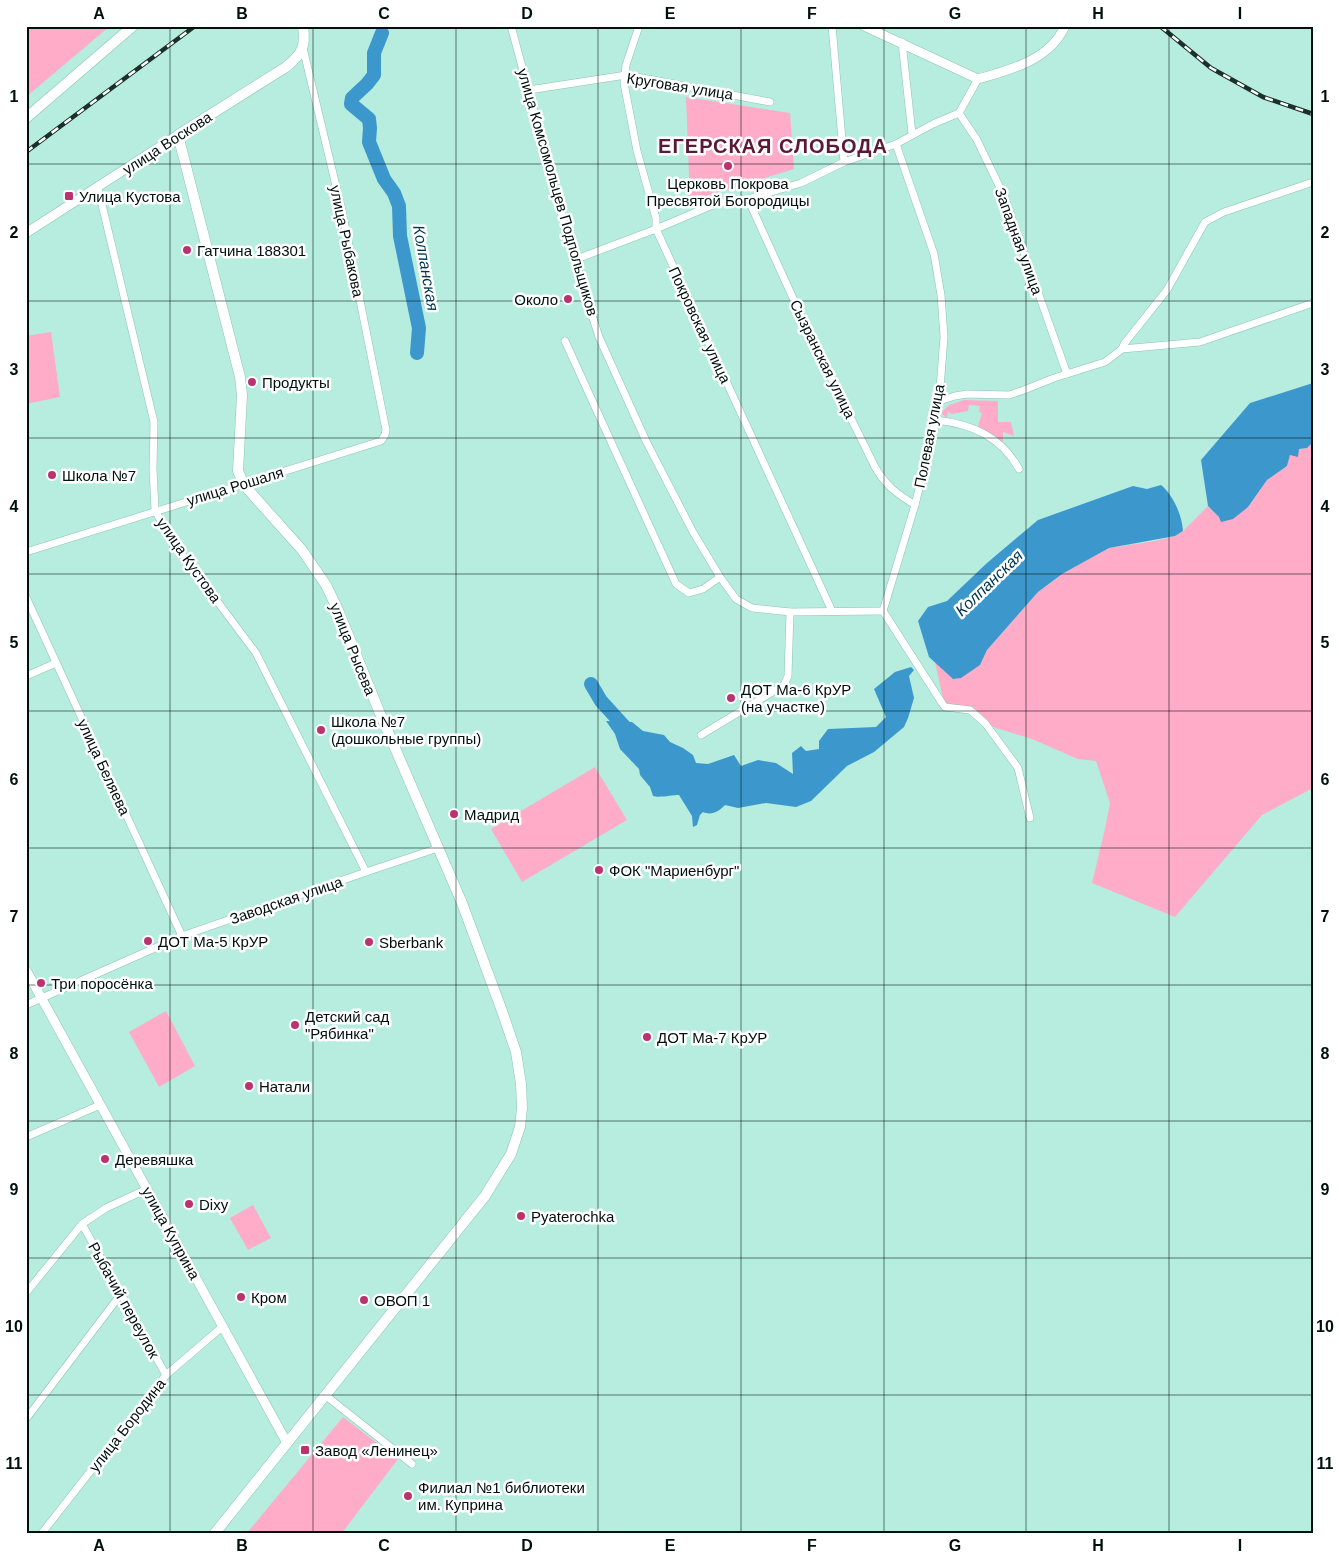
<svg xmlns="http://www.w3.org/2000/svg" width="1339" height="1559" font-family="Helvetica,sans-serif">
<style>
.green{fill:#feacc8}
.water{fill:#3c98cc}
.lines{fill:none;stroke-linecap:round;stroke-linejoin:round}
.river{stroke:#3c98cc;stroke-width:14}
.minor-casing{stroke:#8cc3b5;stroke-width:8}
.tertiary-casing{stroke:#8cc3b5;stroke-width:10}
.secondary-casing{stroke:#8cc3b5;stroke-width:11}
.minor{stroke:#fff;stroke-width:7}
.tertiary{stroke:#fff;stroke-width:9}
.secondary{stroke:#fff;stroke-width:10}
.rail-casing{stroke:#1b302b;stroke-width:4.5}
.rail{stroke:#fff;stroke-width:2.5;stroke-dasharray:8;stroke-linecap:butt}
.grid{fill:none;stroke:#00100c;stroke-width:1;stroke-opacity:0.55}
.poi-dot{fill:#bb3270;stroke:#fff;stroke-width:2}
.labels{text-anchor:middle;dominant-baseline:central;stroke-width:5;stroke-linejoin:round;paint-order:stroke}
.street-label{font-size:15px;fill:#00100c;stroke:#fff}
.poi-label{font-size:15px;fill:#00100c;stroke:#fff;text-anchor:start}
.water-label{font-size:16px;font-style:italic;fill:#00354f;stroke:#fff}
.district-label{font-size:20px;font-weight:bold;letter-spacing:1px;fill:#5b1936;stroke:#fff}
.neatline{fill:none;stroke:#00100c;stroke-width:2}
.grid-label{font-size:16px;text-anchor:middle;font-weight:bold;fill:#00100c}
</style>
<rect width="100%" height="100%" fill="#b6eddf"/>
<g class="green">
<path d="M26 26H110L26 97Z"/>
<path d="M686 97 790 113 794 169 690 201Z"/>
<path d="M51 332 60 397 26 404V336Z"/>
<path d="M964 400 998 401V422H1011L1014 436 1003 432V442L978 426 982 413 979 412 980 406 969 405 968 411 952 414 948 412 947 418 941 413 949 405Z"/>
<path d="M1313 442V788L1262 815 1175 917 1092 883 1105 829 1110 803 1096 761 1078 759 1032 739 996 728 985 723 970 710 945 707 935 662 953 679 980 665 987 650 1038 592 1062 574 1109 548 1155 541 1175 536 1183 531 1208 506 1219 517 1248 507 1267 480 1287 466 1290 455 1299 449 1307 448Z"/>
<path d="M595 767 627 820 522 882 491 829Z"/>
<path d="M166 1011 195 1066 159 1087 129 1032Z"/>
<path d="M253 1205 271 1238 248 1250 230 1218Z"/>
<path d="M343 1417 398 1459 342 1533H247Z"/>
</g>
<g class="water">
<path d="M1313 383V442L1307 448 1299 449 1298 457 1290 455 1287 466 1267 480 1248 507 1233 519 1221 522 1219 517 1208 506 1201 460 1250 403Z"/>
<path d="M1161 485C1173 495 1182 515 1183 531L1175 536 1109 548 1062 574 1038 592 987 650 980 665 961 678 953 679 929 657 918 621 928 607 947 601 987 563 1038 520 1133 486 1147 489Z"/>
<path d="M911 667 914 670 909 676 914 698 908 718 904 727 874 752 847 766 811 801 796 807 766 803 738 808 725 805C719 811 712 816 703 812L700 815 697 825 693 827 692 816 679 795C672 795 659 798 653 796L650 787 640 775 639 769 620 749 615 734 606 721 632 722 643 731 664 735 670 742 683 748 693 755 696 763 708 764 734 755 741 766 758 760 776 763 793 774 792 753 801 746 806 751 819 749V741L828 729 876 727 886 717 874 689 895 672Z"/>
</g>
<g class="lines">
<g class="river">
<path d="M382 33 374 53V75L367 84 352 98 351 104 369 119 370 128 369 142 384 179 394 193 399 206 400 236 419 328 417 353"/>
<path d="M591 684 601 701 632 735"/>
</g>
<defs>
<g id="minor">
<path d="M511 26 574 260 599 337 646 441 693 532 720 577 736 599 752 608 790 612 883 611"/>
<path d="M639 26 626 65 624 83 637 151 656 218V229L832 611"/>
<path d="M832 26 844 162"/>
<path d="M902 42 912 134"/>
<path d="M529 90 626 75 770 102"/>
<path d="M959 113 977 140 1004 196 1067 374"/>
<path d="M98 188 154 422 153 469 155 510 169 537 256 653 366 872"/>
<path d="M748 199 807 329 875 467C887 487 896 493 915 505"/>
<path d="M574 260 656 229 715 204 748 199 801 183 844 162 896 144 933 124 959 113 978 79"/>
<path d="M565 341 676 584 689 593 703 589 720 577"/>
<path d="M1122 349 1200 342 1313 303"/>
<path d="M939 401 955 396 967 394 1009 395 1024 390 1054 378 1105 362 1122 349 1124 344 1167 290 1205 222 1224 212 1313 182"/>
<path d="M936 420C971 424 1001 436 1019 469"/>
<path d="M26 552C144 514 263 479 381 441L385 435 386 430 342 211 303 48"/>
<path d="M26 597 182 936"/>
<path d="M883 611 915 505 936 420 939 401 944 337 941 295 934 254 896 144"/>
<path d="M883 611 942 703 945 707 970 710 985 723 1018 768 1030 818"/>
<path d="M26 676 56 663"/>
<path d="M701 735 784 685 788 676 790 612"/>
<path d="M26 1005 182 936 366 872 438 848"/>
<path d="M26 1137 100 1105"/>
<path d="M82 1224 166 1375"/>
<path d="M26 1293 82 1224 106 1208 147 1189"/>
<path d="M325 1395 412 1464"/>
<path d="M26 1419 121 1294"/>
<path d="M42 1533 166 1375 222 1327"/>
</g>
<g id="tertiary">
<path d="M864 26 978 79C1010 70 1050 60 1065 26"/>
<path d="M26 233 178 135"/>
<path d="M26 970 287 1443"/>
</g>
<g id="secondary">
<path d="M26 118 133 26"/>
<path d="M215 1533 485 1196 511 1154 520 1127 522 1108 521 1084 516 1052 502 1011 462 903 379 711 338 610 326 585 302 550 244 485 238 471 242 395 240 377 178 135 286 67C302 54 306 47 303 26"/>
</g>
</defs>
<use href="#minor" class="minor-casing"/>
<use href="#tertiary" class="tertiary-casing"/>
<use href="#secondary" class="secondary-casing"/>
<use href="#minor" class="minor"/>
<use href="#tertiary" class="tertiary"/>
<use href="#secondary" class="secondary"/>
<defs>
<g id="rail">
<path d="M1160 26 1211 68 1263 97 1313 114"/>
<path d="M26 152 195 26"/>
</g>
</defs>
<use href="#rail" class="rail-casing"/>
<use href="#rail" class="rail"/>
</g>
<path class="grid" d="M170 26V1533M313 26V1533M456 26V1533M598 26V1533M741 26V1533M884 26V1533M1026 26V1533M1169 26V1533M26 164H1313M26 301H1313M26 438H1313M26 574H1313M26 711H1313M26 848H1313M26 985H1313M26 1121H1313M26 1258H1313M26 1395H1313"/>
<g class="poi-dot">
<circle cx="728" cy="166" r="5"/>
<rect x="64" y="191" width="10" height="10" rx="2.5"/>
<circle cx="187" cy="250" r="5"/>
<circle cx="568" cy="299" r="5"/>
<circle cx="252" cy="382" r="5"/>
<circle cx="52" cy="475" r="5"/>
<circle cx="731" cy="698" r="5"/>
<circle cx="321" cy="730" r="5"/>
<circle cx="454" cy="814" r="5"/>
<circle cx="599" cy="870" r="5"/>
<circle cx="148" cy="941" r="5"/>
<circle cx="369" cy="942" r="5"/>
<circle cx="41" cy="983" r="5"/>
<circle cx="295" cy="1025" r="5"/>
<circle cx="647" cy="1037" r="5"/>
<circle cx="249" cy="1086" r="5"/>
<circle cx="105" cy="1159" r="5"/>
<circle cx="189" cy="1204" r="5"/>
<circle cx="521" cy="1216" r="5"/>
<circle cx="241" cy="1297" r="5"/>
<circle cx="364" cy="1300" r="5"/>
<rect x="300" y="1445" width="10" height="10" rx="2.5"/>
<circle cx="408" cy="1496" r="5"/>
</g>
<g class="labels">
<g class="street-label">
<text transform="translate(680 86) rotate(9)">Круговая улица</text>
<text transform="translate(167 143) rotate(-33)">улица Воскова</text>
<text transform="translate(558 192) rotate(74)">улица Комсомольцев Подпольщиков</text>
<text transform="translate(347 241) rotate(78)">улица Рыбакова</text>
<text transform="translate(1019 241) rotate(70)">Западная улица</text>
<text transform="translate(700 325) rotate(65)">Покровская улица</text>
<text transform="translate(823 359) rotate(64)">Сызранская улица</text>
<text transform="translate(929 436) rotate(-79)">Полевая улица</text>
<text transform="translate(235 486) rotate(-17)">улица Рошаля</text>
<text transform="translate(189 560) rotate(55)">улица Кустова</text>
<text transform="translate(353 649) rotate(68)">улица Рысева</text>
<text transform="translate(104 767) rotate(65)">улица Беляева</text>
<text transform="translate(286 900) rotate(-19)">Заводская улица</text>
<text transform="translate(171 1233) rotate(61)">улица Куприна</text>
<text transform="translate(124 1300) rotate(61)">Рыбачий переулок</text>
<text transform="translate(127 1425) rotate(-52)">улица Бородина</text>
</g>
<g class="poi-label">
<text x="728" y="183" text-anchor="middle">Церковь Покрова<tspan x="728" dy="17">Пресвятой Богородицы</tspan></text>
<text x="79" y="196">Улица Кустова</text>
<text x="197" y="250">Гатчина 188301</text>
<text x="558" y="299" text-anchor="end">Около</text>
<text x="262" y="382">Продукты</text>
<text x="62" y="475">Школа №7</text>
<text x="741" y="689">ДОТ Ма-6 КрУР<tspan x="741" dy="17">(на участке)</tspan></text>
<text x="331" y="721">Школа №7<tspan x="331" dy="17">(дошкольные группы)</tspan></text>
<text x="464" y="814">Мадрид</text>
<text x="609" y="870">ФОК "Мариенбург"</text>
<text x="158" y="941">ДОТ Ма-5 КрУР</text>
<text x="379" y="942">Sberbank</text>
<text x="51" y="983">Три поросёнка</text>
<text x="305" y="1016">Детский сад<tspan x="305" dy="17">"Рябинка"</tspan></text>
<text x="657" y="1037">ДОТ Ма-7 КрУР</text>
<text x="259" y="1086">Натали</text>
<text x="115" y="1159">Деревяшка</text>
<text x="199" y="1204">Dixy</text>
<text x="531" y="1216">Pyaterochka</text>
<text x="251" y="1297">Кром</text>
<text x="374" y="1300">ОВОП 1</text>
<text x="315" y="1450">Завод «Ленинец»</text>
<text x="418" y="1487">Филиал №1 библиотеки<tspan x="418" dy="17">им. Куприна</tspan></text>
</g>
<g class="water-label">
<text transform="translate(426 268) rotate(80)">Колпанская</text>
<text transform="translate(989 583) rotate(-44)">Колпанская</text>
</g>
<g class="district-label">
<text x="773" y="146">ЕГЕРСКАЯ СЛОБОДА</text>
</g>
</g>
<rect width="1339" height="1559" fill="none" stroke="#ffffff" stroke-width="55"/>
<rect x="28" y="28" width="1284" height="1504" class="neatline"/>
<g class="grid-label">
<text x="99" y="19">A</text>
<text x="242" y="19">B</text>
<text x="384" y="19">C</text>
<text x="527" y="19">D</text>
<text x="670" y="19">E</text>
<text x="812" y="19">F</text>
<text x="955" y="19">G</text>
<text x="1098" y="19">H</text>
<text x="1240" y="19">I</text>
<text x="14" y="102">1</text>
<text x="1325" y="102">1</text>
<text x="14" y="238">2</text>
<text x="1325" y="238">2</text>
<text x="14" y="375">3</text>
<text x="1325" y="375">3</text>
<text x="14" y="512">4</text>
<text x="1325" y="512">4</text>
<text x="14" y="648">5</text>
<text x="1325" y="648">5</text>
<text x="14" y="785">6</text>
<text x="1325" y="785">6</text>
<text x="14" y="922">7</text>
<text x="1325" y="922">7</text>
<text x="14" y="1059">8</text>
<text x="1325" y="1059">8</text>
<text x="14" y="1195">9</text>
<text x="1325" y="1195">9</text>
<text x="14" y="1332">10</text>
<text x="1325" y="1332">10</text>
<text x="14" y="1469">11</text>
<text x="1325" y="1469">11</text>
<text x="99" y="1551">A</text>
<text x="242" y="1551">B</text>
<text x="384" y="1551">C</text>
<text x="527" y="1551">D</text>
<text x="670" y="1551">E</text>
<text x="812" y="1551">F</text>
<text x="955" y="1551">G</text>
<text x="1098" y="1551">H</text>
<text x="1240" y="1551">I</text>
</g>
</svg>
